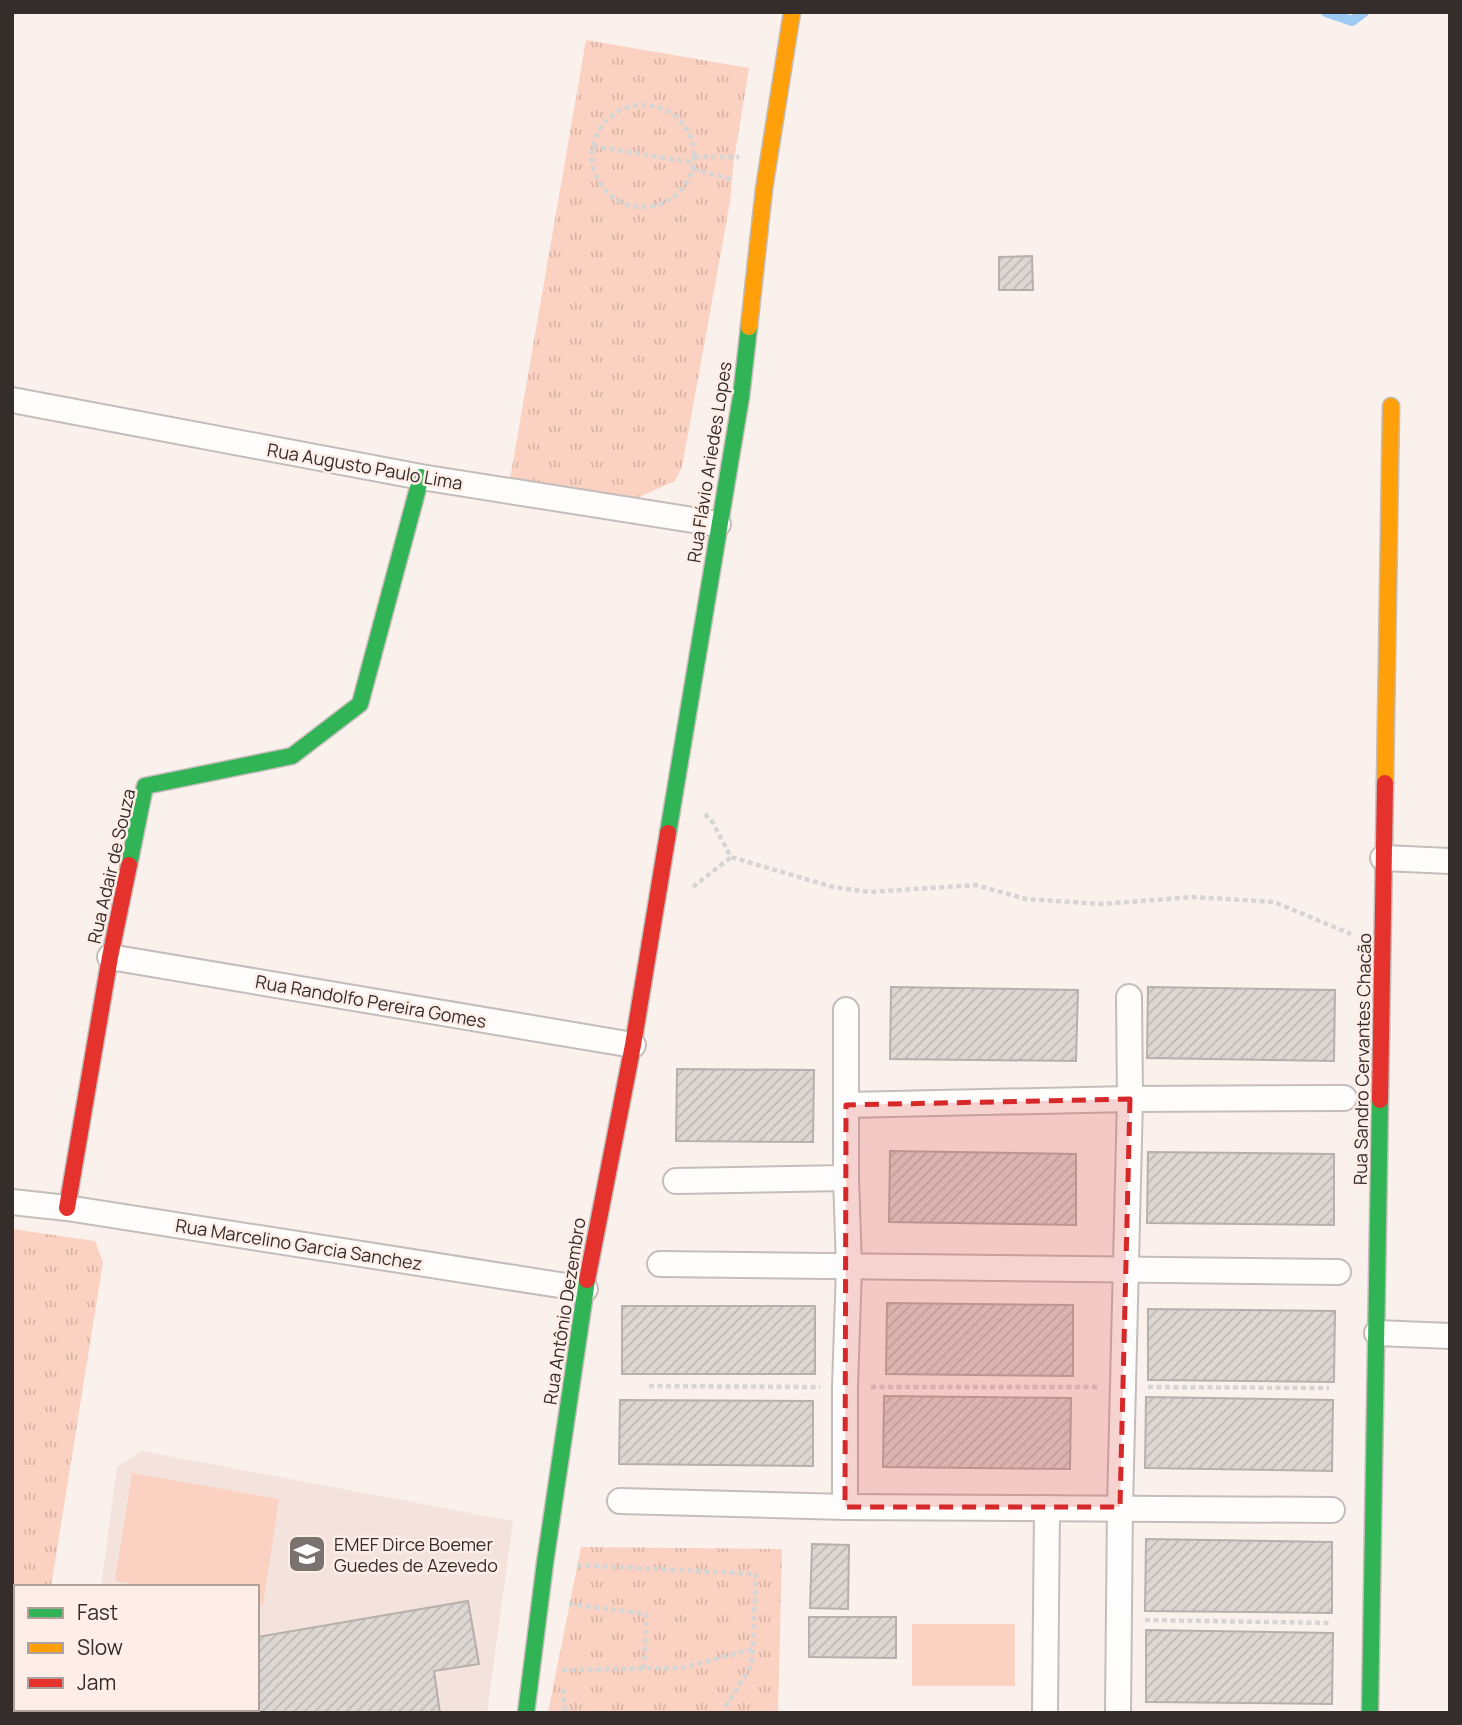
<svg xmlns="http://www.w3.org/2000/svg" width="1462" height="1725" font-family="Manrope,sans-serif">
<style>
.built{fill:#f4e2dc}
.grass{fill:url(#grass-tufts)}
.pitch{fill:#fbd1c1}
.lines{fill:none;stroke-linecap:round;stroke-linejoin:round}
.stream{stroke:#9ccaf4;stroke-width:10}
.building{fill:url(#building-hatch);stroke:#b6afac;stroke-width:2}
.street-casing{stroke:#c4bdba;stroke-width:28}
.fast-casing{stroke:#c4bdba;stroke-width:19}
.slow-casing{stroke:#c4bdba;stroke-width:19}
.jam-casing{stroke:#c4bdba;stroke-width:19}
.path{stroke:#d7d4d4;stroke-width:4.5;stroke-dasharray:5 3.5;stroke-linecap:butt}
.street{stroke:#fefdfc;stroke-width:24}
.fast{stroke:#30b455;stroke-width:16}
.slow{stroke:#ff9f0a;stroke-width:16}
.jam{stroke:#e5322d;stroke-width:16}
.marked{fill:#d62828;fill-opacity:0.2;stroke:#d62828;stroke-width:5;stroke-dasharray:14 9;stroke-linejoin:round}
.labels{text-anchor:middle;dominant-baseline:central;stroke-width:5;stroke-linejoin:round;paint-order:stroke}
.street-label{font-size:18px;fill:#342d2b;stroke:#ffeee8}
.poi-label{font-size:18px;fill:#342d2b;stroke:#ffeee8;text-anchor:start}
</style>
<defs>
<pattern id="grass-tufts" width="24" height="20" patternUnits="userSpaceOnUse" patternTransform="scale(1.75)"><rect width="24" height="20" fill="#fbd1c1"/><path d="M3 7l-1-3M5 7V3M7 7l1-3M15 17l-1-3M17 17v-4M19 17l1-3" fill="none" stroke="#d8b4a6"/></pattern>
<pattern id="building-hatch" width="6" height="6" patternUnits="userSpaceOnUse" patternTransform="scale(1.75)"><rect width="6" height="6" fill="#ddd6d3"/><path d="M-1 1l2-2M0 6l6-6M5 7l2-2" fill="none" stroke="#beb8b5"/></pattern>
</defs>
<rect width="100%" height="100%" fill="#faf1ed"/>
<path class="built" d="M142 1451 513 1521 487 1713H85L86 1709H257V1587H101L117 1467Z"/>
<g class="grass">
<path d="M586 40 749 68 734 160 730 202 682 467 675 481 632 500 510 479Z"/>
<path d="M12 1229 95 1241 103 1262 51 1587H16V1709H32L31 1713H12Z"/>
<path d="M581 1547 782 1549 778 1713H548Z"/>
</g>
<g class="pitch">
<path d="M132 1473 279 1499 263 1605 257 1604V1587H152L115 1581Z"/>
<rect x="912" y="1624" width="103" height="62"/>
</g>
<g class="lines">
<path class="stream" d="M1326 12 1352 21 1364 12"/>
</g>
<g class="building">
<path d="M1032 256 1033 290H999V257Z"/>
<path d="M891 987 1078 990 1076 1061 890 1059Z"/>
<path d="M1148 987 1335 990 1334 1061 1147 1058Z"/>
<path d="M677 1069 814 1070 813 1142 676 1141Z"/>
<path d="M890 1151 1076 1154V1225L889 1222Z"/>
<path d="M1148 1152 1334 1154V1225L1147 1223Z"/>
<path d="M887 1303 1073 1305V1376L886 1374Z"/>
<rect x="622" y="1306" width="193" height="68"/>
<path d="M1148 1309 1335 1311 1334 1382 1148 1380Z"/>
<path d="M884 1396 1071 1398 1070 1469 883 1467Z"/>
<path d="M1146 1397 1333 1400 1332 1471 1145 1468Z"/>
<path d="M620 1400 813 1401V1466L619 1464Z"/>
<path d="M1146 1539 1332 1542V1613L1145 1611Z"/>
<path d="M812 1544 849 1545 848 1609 810 1608Z"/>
<path d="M468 1601 479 1664 434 1671 440 1713H210L209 1709H257V1637Z"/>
<path d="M809 1617H896V1658L809 1657Z"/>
<path d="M1146 1630 1333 1633 1332 1704 1146 1702Z"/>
</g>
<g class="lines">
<defs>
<g id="street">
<path d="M12 400 421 477 718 524"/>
<path d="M1383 858 1450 861"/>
<path d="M110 957 633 1045"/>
<path d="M846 1105 1130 1099 1344 1098"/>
<path d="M676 1181 846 1178"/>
<path d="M12 1202 67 1208 585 1289"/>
<path d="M660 1264 1338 1272"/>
<path d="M1377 1333 1450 1336"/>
<path d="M620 1501 845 1507 1332 1510"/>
<path d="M845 1507V1387L849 1267 846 1178V1010"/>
<path d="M1045 1713 1047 1508"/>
<path d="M1118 1713 1120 1507 1130 1099 1129 997"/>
</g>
<g id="fast">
<path d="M668 833 741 397 749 327"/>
<path d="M129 865 145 786 292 756 360 704 421 477"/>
<path d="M526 1713 545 1563 587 1280"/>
<path d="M1370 1713 1380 1100"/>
</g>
<g id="slow">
<path d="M749 327 764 189 792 12"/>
<path d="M1385 783 1391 406"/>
</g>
<g id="jam">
<path d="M1380 1100 1385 783"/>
<path d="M67 1208 110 957 129 865"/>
<path d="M587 1280 633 1045 668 833"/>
</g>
</defs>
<use href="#street" class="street-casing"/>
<use href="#fast" class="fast-casing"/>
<use href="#slow" class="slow-casing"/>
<use href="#jam" class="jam-casing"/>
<g class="path">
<circle cx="643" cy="156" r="51"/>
<path d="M593 146 694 163"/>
<path d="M694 157H739"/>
<path d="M693 169 733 180"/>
<path d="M705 814 713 823 731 857 833 887 870 892 976 885 1026 899 1102 904 1193 897 1274 902 1351 934"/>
<path d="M693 887 731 857"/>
<path d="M649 1386 820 1387"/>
<path d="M871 1387H1097"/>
<path d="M1148 1387 1329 1388"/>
<path d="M577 1565 756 1574 752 1664 726 1706 727 1713"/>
<path d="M569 1604 646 1614 644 1668"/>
<path d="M1145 1620 1329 1623"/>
<path d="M562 1670 681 1668 753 1649"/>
<path d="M563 1689 565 1713"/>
</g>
<use href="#street" class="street"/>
<use href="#fast" class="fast"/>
<use href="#slow" class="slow"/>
<use href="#jam" class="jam"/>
</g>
<path class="marked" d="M1130 1099 1120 1507H845L846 1105Z"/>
<defs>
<symbol id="school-square" viewBox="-11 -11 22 22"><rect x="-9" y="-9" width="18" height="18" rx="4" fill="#79726f" stroke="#ffeee8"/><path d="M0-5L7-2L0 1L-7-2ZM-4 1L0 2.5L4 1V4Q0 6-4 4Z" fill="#fff"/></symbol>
</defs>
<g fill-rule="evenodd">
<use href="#school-square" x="285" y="1532" width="44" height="44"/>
</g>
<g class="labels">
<g class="street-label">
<text transform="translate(709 462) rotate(-81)">Rua Flávio Ariedes Lopes</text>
<text transform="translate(365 466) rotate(10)">Rua Augusto Paulo Lima</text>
<text transform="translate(111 866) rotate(-77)">Rua Adair de Souza</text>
<text transform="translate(371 1001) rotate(10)">Rua Randolfo Pereira Gomes</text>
<text transform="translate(1362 1059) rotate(-89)">Rua Sandro Cervantes Chacão</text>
<text transform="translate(299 1244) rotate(9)">Rua Marcelino Garcia Sanchez</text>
<text transform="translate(564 1311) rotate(-81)">Rua Antônio Dezembro</text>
</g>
<g class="poi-label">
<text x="334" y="1544">EMEF Dirce Boemer<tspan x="334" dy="21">Guedes de Azevedo</tspan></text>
</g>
</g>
<rect width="1462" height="1725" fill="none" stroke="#342d2b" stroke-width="28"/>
<rect x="14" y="1585" width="245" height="126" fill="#ffeee8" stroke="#aea19c" stroke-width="2"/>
<rect x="28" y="1608" width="35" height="10" fill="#30b455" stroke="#aea19c" stroke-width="2"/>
<text x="77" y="1620" font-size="21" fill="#342d2b">Fast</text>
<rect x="28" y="1643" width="35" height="10" fill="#ff9f0a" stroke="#aea19c" stroke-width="2"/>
<text x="77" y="1655" font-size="21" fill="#342d2b">Slow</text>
<rect x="28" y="1678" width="35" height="10" fill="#e5322d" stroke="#aea19c" stroke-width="2"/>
<text x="77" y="1690" font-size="21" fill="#342d2b">Jam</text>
</svg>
